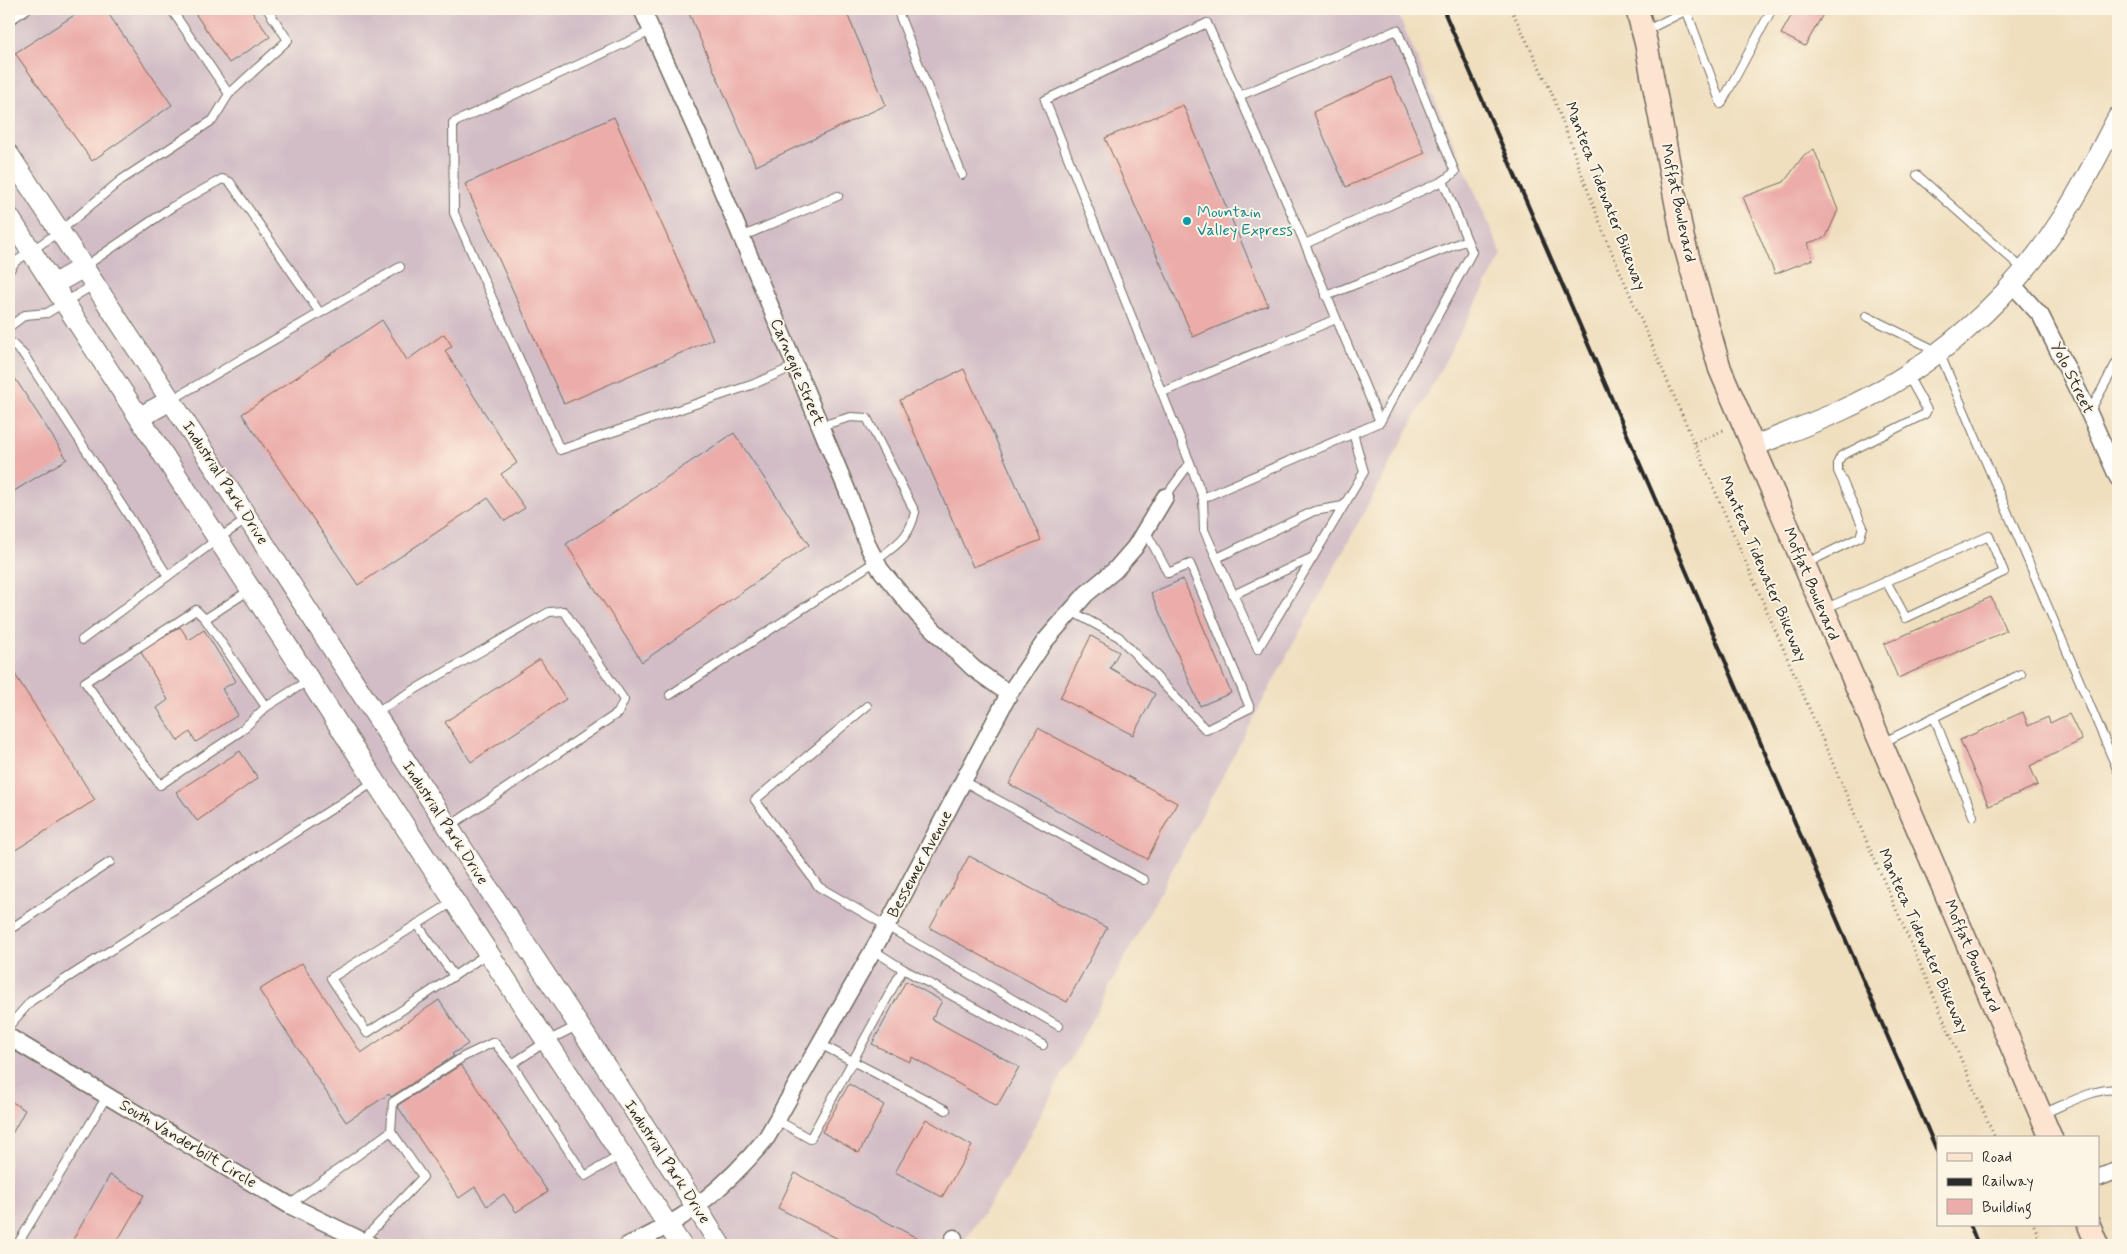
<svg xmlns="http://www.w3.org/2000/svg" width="2127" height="1254" font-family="Mynerve,sans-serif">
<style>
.industrial{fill:#d2bdc6}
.building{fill:#ecadaa}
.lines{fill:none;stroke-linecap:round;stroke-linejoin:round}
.service-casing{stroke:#706a5f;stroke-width:10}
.minor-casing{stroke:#706a5f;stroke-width:19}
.tertiary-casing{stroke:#706a5f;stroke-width:22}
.secondary-casing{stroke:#706a5f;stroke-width:25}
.path{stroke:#706a5f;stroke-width:3;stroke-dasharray:1 4;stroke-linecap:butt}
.service{stroke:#fff;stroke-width:8}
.minor{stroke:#fff;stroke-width:16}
.tertiary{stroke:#fff;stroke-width:20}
.secondary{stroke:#fde4d1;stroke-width:22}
.rail{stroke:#2b2b2b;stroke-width:4}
.culture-dot{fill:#0f9aa8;stroke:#fcf5e5;stroke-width:2}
.labels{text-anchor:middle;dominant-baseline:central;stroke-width:4;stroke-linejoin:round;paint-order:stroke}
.street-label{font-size:16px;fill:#2b2b2b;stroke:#fcf5e5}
.culture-label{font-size:16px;fill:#0d838f;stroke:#fcf5e5;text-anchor:start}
</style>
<rect width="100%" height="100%" fill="#fcf5e5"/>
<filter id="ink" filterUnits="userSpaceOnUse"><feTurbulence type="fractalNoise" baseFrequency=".02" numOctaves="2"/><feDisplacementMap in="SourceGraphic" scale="10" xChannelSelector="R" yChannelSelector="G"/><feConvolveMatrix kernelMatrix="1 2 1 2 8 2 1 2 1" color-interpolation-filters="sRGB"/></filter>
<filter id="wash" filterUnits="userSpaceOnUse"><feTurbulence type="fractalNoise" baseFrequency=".0096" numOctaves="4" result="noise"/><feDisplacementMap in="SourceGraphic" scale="20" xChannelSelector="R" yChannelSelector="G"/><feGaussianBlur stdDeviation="1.12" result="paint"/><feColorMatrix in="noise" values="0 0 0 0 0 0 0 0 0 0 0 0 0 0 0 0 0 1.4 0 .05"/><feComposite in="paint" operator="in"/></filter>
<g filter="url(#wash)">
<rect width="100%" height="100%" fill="#f0dfbf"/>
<path class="industrial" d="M9 9H1396L1502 255 1009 1174 962 1245H9Z"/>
<g id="blocks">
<g class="building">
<path d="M84 9H105L172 105 92 161 15 53Z"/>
<path d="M192 9H250L270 37 229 63Z"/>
<path d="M687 9H845L886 105 756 166Z"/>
<path d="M1795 9H1826L1805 46 1781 34Z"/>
<path d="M1391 77 1425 153 1346 187 1313 112Z"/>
<path d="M1183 105 1268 305 1193 337 1105 138Z"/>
<path d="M614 117 713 339 564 404 465 184Z"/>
<path d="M1814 149 1838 210 1826 237 1808 243 1813 259 1775 274 1743 197 1784 182 1804 155Z"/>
<path d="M382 320 407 360 444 334 452 346 445 351 517 463 501 474 525 508 505 521 488 498 358 585 242 414Z"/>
<path d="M9 369 67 459 9 494Z"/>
<path d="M964 369 1041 540 973 567 900 400Z"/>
<path d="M734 433 809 545 642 662 566 544Z"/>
<path d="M1183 579 1231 693 1200 706 1151 593Z"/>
<path d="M1991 597 2006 631 1898 678 1884 644Z"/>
<path d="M180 627 189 640 204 630 236 681 222 689 238 715 196 742 190 732 178 741 157 708 168 700 141 652Z"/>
<path d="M1091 636 1119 652 1110 668 1155 694 1133 735 1060 698Z"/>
<path d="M540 659 566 699 471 762 445 722Z"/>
<path d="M9 665 95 800 9 854Z"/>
<path d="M2023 712 2028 726 2048 717 2050 723 2069 714 2082 740 2030 766 2038 785 1989 806 1960 740Z"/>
<path d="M1038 728 1177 803 1147 859 1009 784Z"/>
<path d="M240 751 258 778 197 821 176 792Z"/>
<path d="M969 856 1107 928 1067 1002 930 928Z"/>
<path d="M302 963 361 1053 439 1000 468 1044 452 1054 454 1056 391 1097 389 1094 346 1122 259 990Z"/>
<path d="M906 981 942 1001 932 1019 1019 1067 997 1106 912 1057 909 1062 872 1044Z"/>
<path d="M461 1065 548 1192 516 1212 504 1194 487 1206 475 1187 459 1198 398 1107V1105Z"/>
<path d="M849 1084 884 1105 859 1153 822 1132Z"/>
<path d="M9 1100 25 1110 9 1139Z"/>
<path d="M926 1119 972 1146 942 1197 895 1172Z"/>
<path d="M795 1173 930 1245H850L778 1208Z"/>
<path d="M110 1175 144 1195 115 1245H70Z"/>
</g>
</g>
</g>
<g filter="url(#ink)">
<use href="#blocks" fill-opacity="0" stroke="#706a5f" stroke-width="1"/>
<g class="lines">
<defs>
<g id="service">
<path d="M171 9 229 94 288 40 267 9"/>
<path d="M897 9 962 175"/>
<path d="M1686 9 1721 104 1772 9"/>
<path d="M9 21 27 9"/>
<path d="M651 31 453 123 454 213 560 450 754 384 795 366"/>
<path d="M1645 31 1687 10"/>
<path d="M1239 96 1397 30 1455 172 1443 181 1305 244"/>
<path d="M1917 175 2024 270"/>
<path d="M741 237 838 196"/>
<path d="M84 267 172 207 222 179 230 182 320 313 400 267"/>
<path d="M9 271 15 262 60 231 121 180 213 120 229 94"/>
<path d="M1326 296 1467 240"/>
<path d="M1866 316 1939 352 2118 771"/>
<path d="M9 327 25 315 47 313 95 284"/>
<path d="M9 341 24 355 168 576"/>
<path d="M1163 392 1336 319"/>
<path d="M173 399 320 313"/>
<path d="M2089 413 2118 360"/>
<path d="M1190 463 1203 498 1380 422 1472 252 1443 181"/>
<path d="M1165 497 1190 463 1045 100 1207 23 1305 244 1380 422"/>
<path d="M1203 498 1204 530 1258 649"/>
<path d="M1217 558 1314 511 1343 506"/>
<path d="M1805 564 1860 537 1863 527 1838 471V462L1841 456 1925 414 1927 410 1907 374"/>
<path d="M1233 595 1313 557"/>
<path d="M1824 609 1989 536 2004 572 1906 618 1886 581"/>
<path d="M1071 611 1119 637 1206 730 1250 708 1190 564 1168 573 1145 530"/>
<path d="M205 619 196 610 85 682 160 785 241 731 266 707 205 619 250 590"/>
<path d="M82 640 219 538 248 519"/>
<path d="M1258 649 1364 472 1353 433"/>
<path d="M670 695 876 561C896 544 909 540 915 512L867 418 851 417 820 426"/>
<path d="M867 706 755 800 819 887 1059 1026"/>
<path d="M266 707 309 680"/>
<path d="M374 713 549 612 564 611 624 700 618 713 450 826"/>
<path d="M1934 717 1973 816"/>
<path d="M1882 743 2021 674"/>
<path d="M963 781 1144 880"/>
<path d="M417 924 454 976 367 1033 331 978 453 902"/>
<path d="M9 930 110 862"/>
<path d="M903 969 1043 1045"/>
<path d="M454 976 488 953"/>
<path d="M9 1026 31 1001 374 782"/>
<path d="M820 1044 946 1110"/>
<path d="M512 1064 585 1176 621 1155"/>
<path d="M2042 1114C2062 1106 2098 1086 2118 1090"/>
<path d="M777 1120 810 1139 903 969 873 950"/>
<path d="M289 1205 391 1131 393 1102 463 1057 494 1042 512 1064 547 1041 579 1025"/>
<path d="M362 1241 423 1177 391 1131"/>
<path d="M17 1245 107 1096"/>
</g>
<g id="minor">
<path d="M642 9 706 152 847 490 869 548 880 569 918 615 973 668 1009 694"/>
<path d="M2013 285 2041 316 2089 413 2118 478"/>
<path d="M9 1037 289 1205 371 1245"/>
<path d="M2098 1178 2118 1170"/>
<path d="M628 1245C683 1223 729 1184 767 1137L890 920 1009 694 1045 641 1086 594 1115 570 1135 547 1165 497"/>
<path d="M951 1245 954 1238"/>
</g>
<g id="tertiary">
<path d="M9 155C158 378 303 604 449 828 539 967 633 1104 720 1245"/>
<path d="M9 217 375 781 681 1245"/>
<path d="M54 284 84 267"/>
<path d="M140 417 171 400"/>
<path d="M1752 447C1781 435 1811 424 1840 411 1931 370 2010 301 2063 217 2084 185 2100 150 2118 117"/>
</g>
<g id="secondary">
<path d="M1637 9 1646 43 1683 239 1720 369 2051 1138"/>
<path d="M2089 1225 2097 1245"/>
</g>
</defs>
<use href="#service" class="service-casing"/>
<use href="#minor" class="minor-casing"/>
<use href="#tertiary" class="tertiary-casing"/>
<use href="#secondary" class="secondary-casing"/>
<g class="path">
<path d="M1511 9 1551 91 1606 239 1995 1138"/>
<path d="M1695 443 1726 429"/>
<path d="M2034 1225 2042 1245"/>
</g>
<use href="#service" class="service"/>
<use href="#minor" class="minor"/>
<use href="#tertiary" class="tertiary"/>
<use href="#secondary" class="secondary"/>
<g class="rail">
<path d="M1443 9 1938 1153"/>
<path d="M1970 1225 1978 1245"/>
</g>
</g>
</g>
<circle class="culture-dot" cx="1187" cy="221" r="5"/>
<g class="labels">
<g class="street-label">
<text transform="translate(1605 196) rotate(69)">Manteca Tidewater Bikeway</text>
<text transform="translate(1678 203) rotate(78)">Moffat Boulevard</text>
<text transform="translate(797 372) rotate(67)">Carnegie Street</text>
<text transform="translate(2072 378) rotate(64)">Yolo Street</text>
<text transform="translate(225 483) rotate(57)">Industrial Park Drive</text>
<text transform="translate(1763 569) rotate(67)">Manteca Tidewater Bikeway</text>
<text transform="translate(1811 584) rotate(67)">Moffat Boulevard</text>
<text transform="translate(445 823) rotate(57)">Industrial Park Drive</text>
<text transform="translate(920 864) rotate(-62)">Bessemer Avenue</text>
<text transform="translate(1923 941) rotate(66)">Manteca Tidewater Bikeway</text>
<text transform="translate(1972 956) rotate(67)">Moffat Boulevard</text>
<text transform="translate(188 1144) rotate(31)">South Vanderbilt Circle</text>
<text transform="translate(667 1162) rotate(57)">Industrial Park Drive</text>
</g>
<g class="culture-label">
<text x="1197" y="212">Mountain<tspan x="1197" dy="18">Valley Express</tspan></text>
</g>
</g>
<rect width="2127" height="1254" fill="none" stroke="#fcf5e5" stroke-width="30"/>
<rect x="1937" y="1136" width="162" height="90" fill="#fcf5e5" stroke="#a8a49b"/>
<rect x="1947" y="1153" width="25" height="8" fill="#fde4d1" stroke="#a8a49b"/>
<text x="1982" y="1162" font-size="15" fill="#2b2b2b">Road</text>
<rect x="1947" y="1178" width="25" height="8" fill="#2b2b2b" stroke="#a8a49b"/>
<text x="1982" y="1186" font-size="15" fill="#2b2b2b">Railway</text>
<rect x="1947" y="1199" width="25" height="15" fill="#ecadaa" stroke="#a8a49b"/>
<text x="1982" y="1212" font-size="15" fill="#2b2b2b">Building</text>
</svg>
